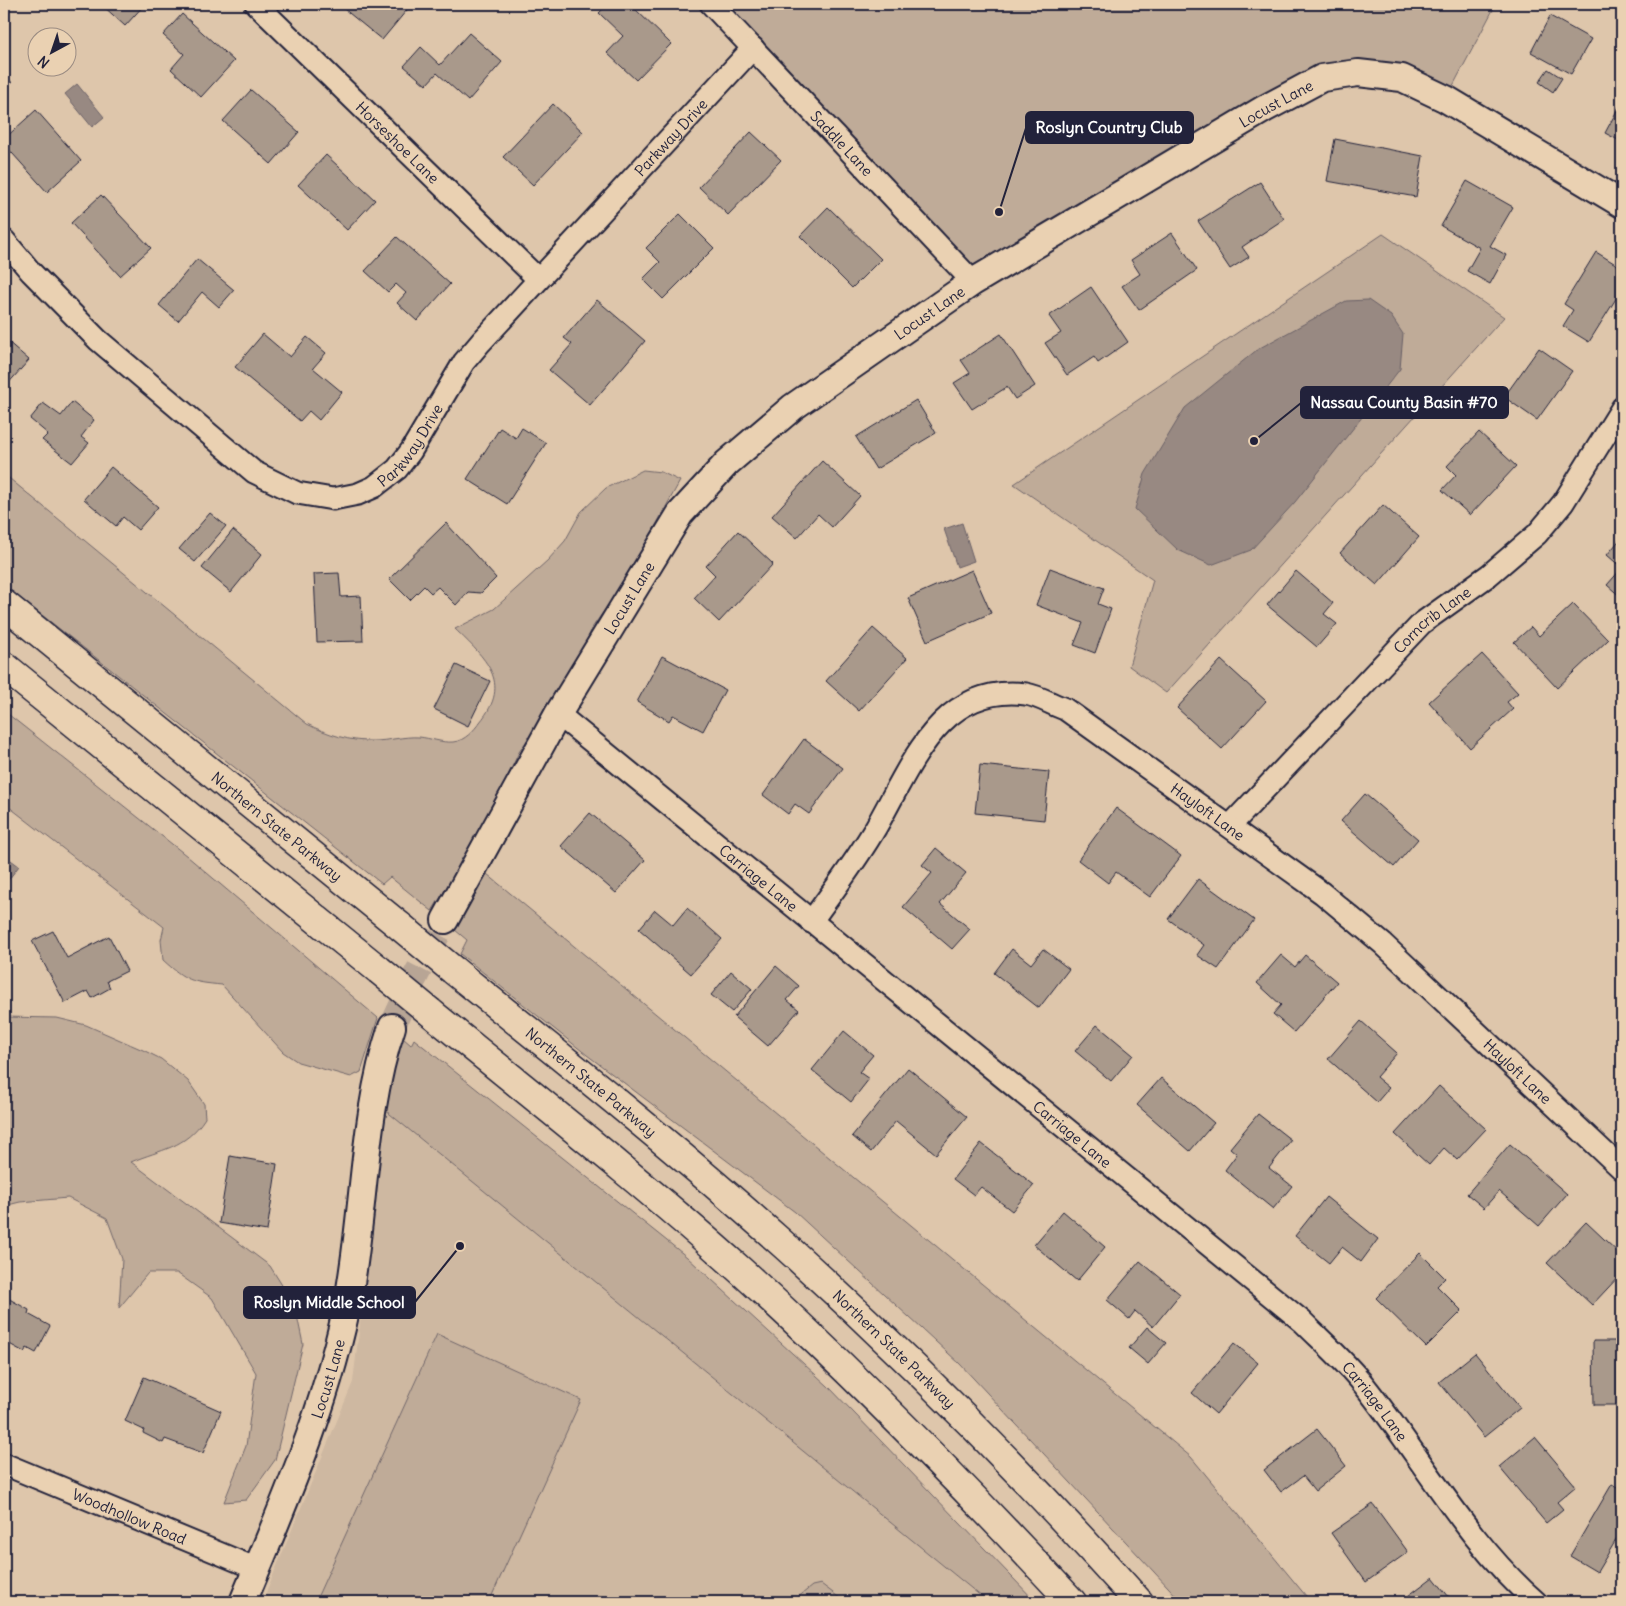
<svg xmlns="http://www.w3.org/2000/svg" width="1626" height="1606" font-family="Delius,sans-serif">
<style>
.built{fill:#ceb8a1}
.green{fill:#bfab98;stroke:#70666a}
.water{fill:#988982;stroke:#696066}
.building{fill:#a9998b;stroke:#22223b}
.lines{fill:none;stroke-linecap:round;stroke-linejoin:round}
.tertiary-tunnel{stroke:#b8a595;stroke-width:26;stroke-dasharray:26 13;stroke-linecap:butt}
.minor-casing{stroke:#22223b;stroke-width:25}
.tertiary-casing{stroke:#22223b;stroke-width:30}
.motorway-casing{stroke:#22223b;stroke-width:31}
.minor{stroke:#ead1b2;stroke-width:21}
.tertiary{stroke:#ead1b2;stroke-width:26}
.motorway{stroke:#ead1b2;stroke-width:28}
.motorway-bridge-casing{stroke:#22223b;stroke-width:31;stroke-linecap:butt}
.motorway-bridge{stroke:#ead1b2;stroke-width:28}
.labels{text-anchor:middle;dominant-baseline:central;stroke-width:4;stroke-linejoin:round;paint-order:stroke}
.street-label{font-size:15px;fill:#22223b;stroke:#ead1b2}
.leader{fill:none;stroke:#22223b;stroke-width:2}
.callout-dot{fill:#22223b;stroke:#ead1b2;stroke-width:2}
.callout{fill:#22223b;stroke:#22223b;stroke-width:2}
.callout-label{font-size:16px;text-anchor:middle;font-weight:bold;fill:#fff}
</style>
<rect width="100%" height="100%" fill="#dec6ab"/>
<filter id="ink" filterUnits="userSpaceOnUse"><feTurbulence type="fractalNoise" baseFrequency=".02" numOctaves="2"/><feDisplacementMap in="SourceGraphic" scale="10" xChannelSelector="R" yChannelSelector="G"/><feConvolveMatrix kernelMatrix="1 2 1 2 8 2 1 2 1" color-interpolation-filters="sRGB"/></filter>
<g filter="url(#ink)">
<path class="built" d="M385 1110 988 1602H262L353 1382Z"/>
<g class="green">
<path d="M714 4H1496L1446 99 1358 73 973 282Z"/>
<path d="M1383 234 1504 317 1166 693 1129 666 1153 580 1014 484Z"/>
<path d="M643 470 661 472 680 481 627 578 592 628 572 676 519 752 483 829 432 911 390 877 382 884 4 585V474L307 724C327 734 351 742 373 741 389 741 403 736 419 737 430 738 442 743 453 742 465 741 474 730 480 722 513 682 485 658 455 629L494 609 548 560 565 541 581 512 606 488Z"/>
<path d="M4 711 187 856 378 1018 361 1072 351 1077 298 1062 283 1052 222 985C191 982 186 981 163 960L161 940 164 927 4 803Z"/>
<path d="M487 874 1191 1457 1311 1602H1182L960 1364 795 1212 587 1055 460 954 467 940 455 930Z"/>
<path d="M4 1017 57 1018 86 1025 143 1050 161 1059 188 1081 204 1104 205 1118C185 1149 161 1149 131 1162L270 1266 295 1306 303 1344 275 1460 246 1500 224 1502 246 1446 256 1373 212 1298 177 1273H148L119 1308 122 1259 107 1218 68 1198 20 1202 4 1206Z"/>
<path d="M403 1038 411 1045 414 1039 687 1257 828 1386 1036 1602H988L385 1110 391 1069Z"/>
<path d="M437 1334 581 1400 489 1602H315Z"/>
<path d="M821 1584 845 1602H792L812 1586Z"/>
</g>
<g class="water">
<path d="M77 84 104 117 92 127 65 94Z"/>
<path d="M1368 300 1391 316 1403 334 1400 369 1295 502 1251 550 1211 565 1178 550 1135 509 1145 474 1185 408 1258 349 1346 301Z"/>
<path d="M962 523 974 561 957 567 944 529Z"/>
<path d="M4 855 19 866 6 883 4 881Z"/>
</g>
<g class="building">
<path d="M101 4H145L125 26Z"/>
<path d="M338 4H409L411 5 382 40Z"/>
<path d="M608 4H630L671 44 636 80 607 53 623 36 599 13Z"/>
<path d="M182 14 234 61 201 97 171 69 184 54 163 35Z"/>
<path d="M1550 16 1591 39 1571 74 1531 52Z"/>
<path d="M469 33 502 62 468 101 437 73 426 85 404 66 421 47 440 65Z"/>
<path d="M1548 69 1562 78 1553 92 1539 82Z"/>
<path d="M4 72 12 83 4 89Z"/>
<path d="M251 90 299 132 271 164 223 121Z"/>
<path d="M1622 101V142L1605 133Z"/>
<path d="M553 104 583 132 533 185 503 157Z"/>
<path d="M36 110 81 161 47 192 4 144V139Z"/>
<path d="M751 132 781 160 728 215 699 187Z"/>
<path d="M1335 139 1423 156 1416 197 1327 181Z"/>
<path d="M326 155 375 200 347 230 298 185Z"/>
<path d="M1467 181 1513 207 1490 246 1506 255 1490 284 1467 271 1480 248 1441 226Z"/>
<path d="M1260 182 1284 219 1242 247 1249 257 1230 269 1198 221Z"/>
<path d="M101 195 151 248 120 276 71 223Z"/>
<path d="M828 207 881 259 852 288 800 236Z"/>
<path d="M680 214 714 248 663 299 643 279 660 262 646 248Z"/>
<path d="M1172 233 1197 270 1139 310 1122 286 1140 274 1131 260Z"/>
<path d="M397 237 450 284 417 321 397 303 406 293 396 284 388 292 365 271Z"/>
<path d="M1596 252 1622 268V289L1589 342 1563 326 1573 310 1564 304Z"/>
<path d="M197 259 234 290 219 307 202 292 178 321 159 305Z"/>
<path d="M1091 287 1128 342 1098 363 1094 357 1067 375 1045 343 1061 333 1049 316Z"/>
<path d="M597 300 645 341 590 405 549 370 572 344 564 338Z"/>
<path d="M263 334 290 357 307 337 326 353 313 368 342 392 319 420 309 411 300 421 235 367Z"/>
<path d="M1001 334 1035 386 1015 399 1007 387 972 409 954 383 970 373 961 360Z"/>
<path d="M6 340 29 360 5 387 4 342Z"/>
<path d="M1539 348 1572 371 1537 420 1504 397Z"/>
<path d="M916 400 936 433 876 469 856 437Z"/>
<path d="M72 402 94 420 81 437 89 443 72 463 42 440 48 434 30 419 43 403 61 416Z"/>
<path d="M500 428 516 438 522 428 546 443 507 504 467 479Z"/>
<path d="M1479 432 1516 466 1470 515 1442 490 1456 475 1447 466Z"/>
<path d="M822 461 860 496 832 527 818 514 797 538 772 516Z"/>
<path d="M111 467 158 507 138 530 123 517 116 526 84 499Z"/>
<path d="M1383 505 1419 537 1377 585 1340 553Z"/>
<path d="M210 513 226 526 195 562 179 549Z"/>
<path d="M446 523 496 578 481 593 468 592 456 605 438 587 431 593 424 586 410 600 389 579Z"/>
<path d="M233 530 262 554 231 592 202 568Z"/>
<path d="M738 531 773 564 719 622 694 598 715 575 706 566Z"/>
<path d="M1622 537V568L1607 555Z"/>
<path d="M1050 568 1104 588 1098 604 1111 609 1095 653 1074 645 1083 623 1036 605Z"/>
<path d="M1622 568V598L1607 585Z"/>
<path d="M972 570 991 613 927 641 908 598Z"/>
<path d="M1296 571 1333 603 1324 614 1337 624 1317 647 1267 605Z"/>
<path d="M339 573 341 597 361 596 363 641 317 642 314 574Z"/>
<path d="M1573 604 1608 640 1557 688 1514 642 1531 627 1539 636Z"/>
<path d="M873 628 907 658 859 711 826 681Z"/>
<path d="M1482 654 1518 693 1507 702 1513 709 1470 748 1429 702Z"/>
<path d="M662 656 725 690 703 731 673 715 669 721 637 702Z"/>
<path d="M1221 660 1266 701 1222 749 1177 708Z"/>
<path d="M456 665 490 681 468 726 434 709Z"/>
<path d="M804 739 843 768 809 814 795 804 788 814 763 795Z"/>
<path d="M980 765 1049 772 1044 820 975 813Z"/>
<path d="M1365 794 1418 839 1394 867 1341 821Z"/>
<path d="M1116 808 1181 856 1150 897 1116 872 1108 883 1078 860Z"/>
<path d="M590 813 645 860 616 893 561 846Z"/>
<path d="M936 848 966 873 940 904 970 929 952 949 903 907 932 873 922 865Z"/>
<path d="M1198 879 1254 920 1218 969 1197 955 1204 945 1168 919Z"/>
<path d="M687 908 722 939 691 974 639 929 655 910 673 925Z"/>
<path d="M53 931 67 958 109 936 127 971 107 981 110 988 92 998 88 991 65 1003 32 941Z"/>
<path d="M1012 949 1031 964 1043 949 1069 969 1039 1008 994 973Z"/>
<path d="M1281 955 1295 967 1305 955 1337 982 1294 1032 1273 1014 1281 1005 1257 983Z"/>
<path d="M776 966 799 986 787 1000 799 1010 768 1046 734 1017Z"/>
<path d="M731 971 752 989 732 1012 711 995Z"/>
<path d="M1361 1021 1397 1053 1376 1077 1389 1088 1377 1102 1328 1059Z"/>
<path d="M1097 1025 1133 1055 1111 1081 1075 1051Z"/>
<path d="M844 1031 873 1055 859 1072 869 1079 851 1102 812 1070Z"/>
<path d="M908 1068 967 1117 936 1154 896 1121 871 1152 852 1136Z"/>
<path d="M1161 1078 1214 1123 1190 1151 1137 1105Z"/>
<path d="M1439 1086 1486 1129 1457 1160 1444 1148 1429 1165 1395 1134Z"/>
<path d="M1258 1114 1291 1140 1269 1168 1292 1186 1273 1209 1225 1170 1237 1154 1230 1148Z"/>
<path d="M981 1143 1034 1185 1012 1211 981 1187 974 1195 953 1179Z"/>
<path d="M1510 1144 1567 1194 1539 1226 1499 1191 1484 1208 1467 1194Z"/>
<path d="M230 1156 277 1164 267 1231 219 1223Z"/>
<path d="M1326 1197 1378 1239 1361 1262 1342 1247 1329 1263 1295 1236Z"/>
<path d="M1063 1211 1105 1247 1077 1281 1034 1245Z"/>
<path d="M1586 1222 1622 1256V1273L1592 1305 1547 1263Z"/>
<path d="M1420 1253 1445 1278 1437 1286 1462 1311 1426 1347 1376 1298Z"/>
<path d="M1140 1261 1180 1294 1153 1327 1135 1311 1129 1319 1107 1300Z"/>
<path d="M4 1296 29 1310 28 1314 50 1326 36 1353 27 1348 24 1352 4 1341Z"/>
<path d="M1147 1327 1166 1343 1148 1364 1129 1348Z"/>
<path d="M1593 1341H1622V1405H1594Z"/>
<path d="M1234 1343 1258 1363 1216 1414 1192 1393Z"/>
<path d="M1475 1353 1520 1408 1484 1437 1439 1382Z"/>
<path d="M144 1377 221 1411 203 1453 165 1439 163 1443 143 1433 144 1430 125 1421Z"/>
<path d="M1317 1429 1346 1466 1315 1491 1303 1476 1281 1492 1264 1470Z"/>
<path d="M1535 1437 1576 1486 1557 1502 1563 1509 1546 1523 1499 1467Z"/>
<path d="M1612 1484 1622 1490V1530L1597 1572 1570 1556Z"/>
<path d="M1373 1504 1408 1552 1366 1582 1331 1533Z"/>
<path d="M1433 1577 1453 1602H1400Z"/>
</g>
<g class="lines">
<path class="tertiary-tunnel" d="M392 1027 413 981 445 920"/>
<defs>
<g id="minor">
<path id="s1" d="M256 4 538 279"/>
<path id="s2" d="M711 4 973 282"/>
<path id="s3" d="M4 240 31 272 98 340 254 472 297 493 333 499 358 494 374 487 397 469 411 451 464 362 481 342 753 48"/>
<path id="s4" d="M558 714 1303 1322C1323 1342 1346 1362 1364 1385 1421 1456 1467 1542 1536 1602"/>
<path id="s5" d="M1230 826 1422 623 1489 575 1537 534 1563 503 1622 408"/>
<path id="s6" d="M811 922C833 891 857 860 876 827 911 766 940 683 1026 694 1039 696 1053 705 1065 709L1322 893 1383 944 1622 1169"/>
<path id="s7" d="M4 1464 257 1569"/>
</g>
<g id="tertiary">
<path id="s8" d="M445 920 558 714 680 514 727 463 793 407 973 282 1264 109 1322 78 1358 73 1402 78 1446 99 1622 204"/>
<path id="s9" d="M243 1602C284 1503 329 1402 349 1295 365 1207 363 1113 392 1027"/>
</g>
<g id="motorway">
<path id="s10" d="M4 604 401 927"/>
<path d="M4 666 379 970"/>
<path id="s11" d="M453 970C565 1060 678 1150 785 1246 910 1359 1027 1477 1139 1602"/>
<path d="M430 1012C534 1097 640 1180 740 1270 856 1375 965 1487 1072 1602"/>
</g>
</defs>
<use href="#minor" class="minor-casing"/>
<use href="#tertiary" class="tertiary-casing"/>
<use href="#motorway" class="motorway-casing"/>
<use href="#minor" class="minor"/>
<use href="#tertiary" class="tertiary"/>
<use href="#motorway" class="motorway"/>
<defs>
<g id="motorway-bridge">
<path d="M401 927 453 970"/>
<path d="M379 970 430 1012"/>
</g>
</defs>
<use href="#motorway-bridge" class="motorway-bridge-casing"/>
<use href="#motorway-bridge" class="motorway-bridge"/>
</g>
</g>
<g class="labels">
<g class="street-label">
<text stroke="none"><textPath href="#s8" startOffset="1196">Locust Lane</textPath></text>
<text stroke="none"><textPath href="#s3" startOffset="930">Parkway Drive</textPath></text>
<text stroke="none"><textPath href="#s1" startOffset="198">Horseshoe Lane</textPath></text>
<text stroke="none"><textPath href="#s2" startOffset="191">Saddle Lane</textPath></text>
<text stroke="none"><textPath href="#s8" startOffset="791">Locust Lane</textPath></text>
<text stroke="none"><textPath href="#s3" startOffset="525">Parkway Drive</textPath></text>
<text stroke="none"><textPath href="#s8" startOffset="371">Locust Lane</textPath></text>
<text stroke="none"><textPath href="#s5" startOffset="289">Corncrib Lane</textPath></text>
<text stroke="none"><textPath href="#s6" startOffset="549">Hayloft Lane</textPath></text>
<text stroke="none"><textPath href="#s10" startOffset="352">Northern State Parkway</textPath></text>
<text stroke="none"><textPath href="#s4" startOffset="259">Carriage Lane</textPath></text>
<text stroke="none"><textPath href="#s6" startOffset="954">Hayloft Lane</textPath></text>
<text stroke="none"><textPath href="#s11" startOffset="178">Northern State Parkway</textPath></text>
<text stroke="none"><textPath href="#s4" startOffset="664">Carriage Lane</textPath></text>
<text stroke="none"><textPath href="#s11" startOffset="582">Northern State Parkway</textPath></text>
<text stroke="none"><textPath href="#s9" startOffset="239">Locust Lane</textPath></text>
<text stroke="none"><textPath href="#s4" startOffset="1069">Carriage Lane</textPath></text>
<text stroke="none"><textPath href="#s7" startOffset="136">Woodhollow Road</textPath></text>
</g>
</g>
<path class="leader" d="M999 212L1026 128M1254 441L1301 403M460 1246L415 1302"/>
<g class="callout-dot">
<circle cx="999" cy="212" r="5"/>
<circle cx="1254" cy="441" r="5"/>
<circle cx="460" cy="1246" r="5"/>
</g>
<g class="callout">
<rect x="1026" y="112" width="167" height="31" rx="5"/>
<rect x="1301" y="387" width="207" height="31" rx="5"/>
<rect x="244" y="1287" width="171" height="31" rx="5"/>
</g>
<g class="callout-label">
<text x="1109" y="133">Roslyn Country Club</text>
<text x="1404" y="408">Nassau County Basin #70</text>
<text x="329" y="1308">Roslyn Middle School</text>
</g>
<rect width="1626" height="1606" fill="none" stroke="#ead1b2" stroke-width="20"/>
<rect x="10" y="10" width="1606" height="1586" fill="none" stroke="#22223b" stroke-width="2" filter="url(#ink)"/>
<g transform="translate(52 52) rotate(220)"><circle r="24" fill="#ead1b2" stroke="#9a8b82"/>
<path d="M0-4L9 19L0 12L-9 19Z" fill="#22223b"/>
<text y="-8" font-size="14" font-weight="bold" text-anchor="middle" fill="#22223b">N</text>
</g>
</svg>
